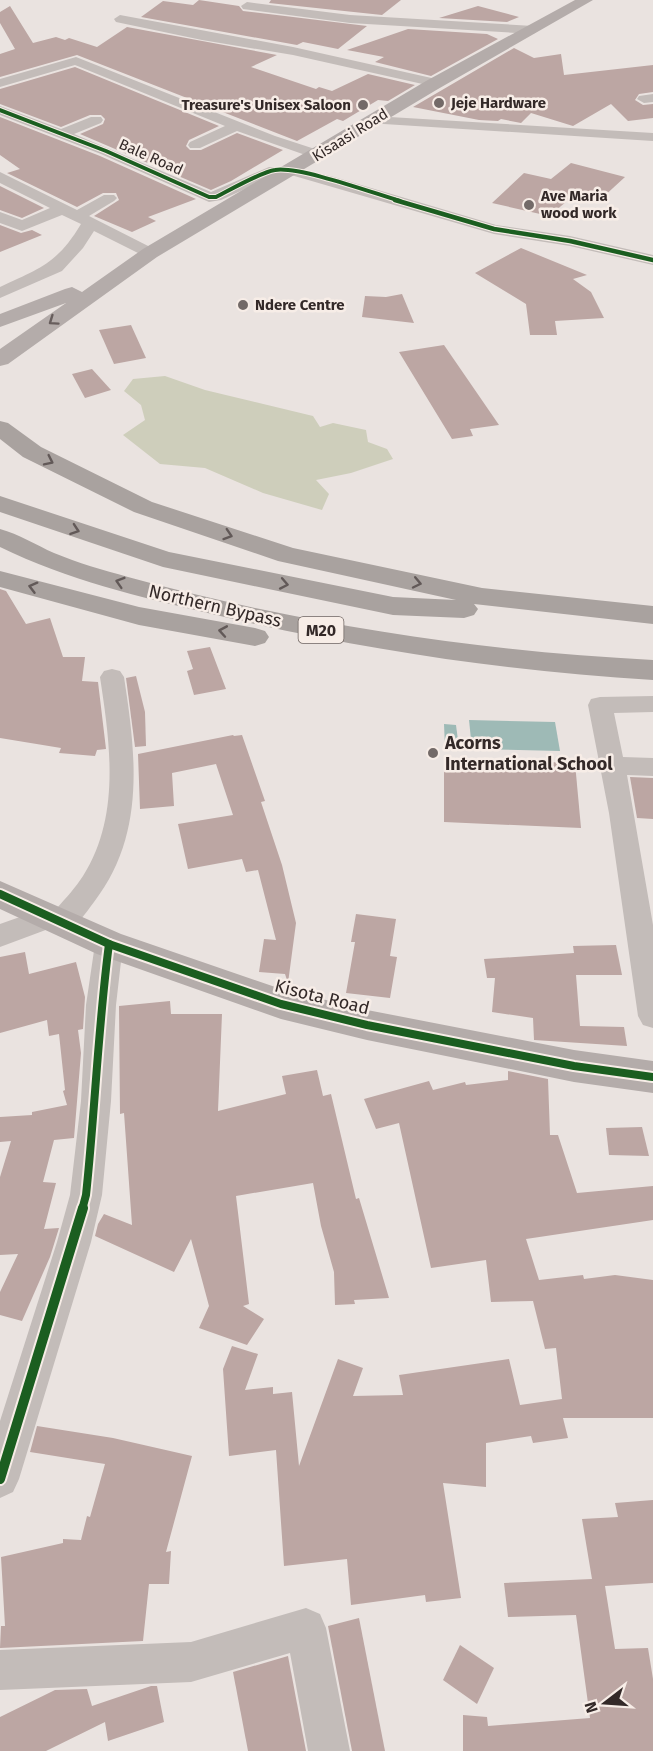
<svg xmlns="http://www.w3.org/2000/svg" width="653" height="1751" font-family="'Fira Sans',sans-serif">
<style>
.green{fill:#cecebb}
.water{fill:#9ebab6}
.building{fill:#bca6a3}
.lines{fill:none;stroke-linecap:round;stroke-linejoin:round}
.street{fill:#c3bcb9;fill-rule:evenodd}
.secondary{fill:#b4acaa;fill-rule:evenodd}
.highway{fill:#a9a29f;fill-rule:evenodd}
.cycleway-far3-casing{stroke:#f7ede7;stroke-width:6}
.cycleway-far2-casing{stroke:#f7ede7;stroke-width:7}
.cycleway-far1-casing{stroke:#f7ede7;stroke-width:12}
.cycleway-casing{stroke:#f7ede7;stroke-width:14}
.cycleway-far3{stroke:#1b5e20;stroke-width:4}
.cycleway-far2{stroke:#1b5e20;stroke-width:4.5}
.cycleway-far1{stroke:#1b5e20;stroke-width:8}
.cycleway{stroke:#1b5e20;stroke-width:10}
.oneway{stroke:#675d5c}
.oneway2{stroke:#625958}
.poi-dot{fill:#736a68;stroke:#f7ede7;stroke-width:2}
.labels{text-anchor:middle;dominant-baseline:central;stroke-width:5;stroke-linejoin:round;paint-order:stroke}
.far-poi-label{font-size:15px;font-weight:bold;fill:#332928;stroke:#f7ede7;text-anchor:start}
.far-street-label{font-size:15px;fill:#332928;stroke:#f7ede7}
.shield{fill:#f7ede7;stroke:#6e6461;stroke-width:1.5}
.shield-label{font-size:16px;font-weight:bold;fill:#332928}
.street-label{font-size:18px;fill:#332928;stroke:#f7ede7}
.poi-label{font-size:18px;font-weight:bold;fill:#332928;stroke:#f7ede7;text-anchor:start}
</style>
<rect width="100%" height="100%" fill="#eae3e0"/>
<path class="green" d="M165 376 205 390 313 416 320 427 333 423 366 430 368 442 387 449 393 459 351 473 316 480 329 494 322 510 263 493 205 468 160 464 123 435 145 420 141 405 124 391 133 379Z"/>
<g class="water">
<path d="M469 720 555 722 560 751 472 749Z"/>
<path d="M444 724 456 725 459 748H445Z"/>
</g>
<g class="building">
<path d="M199 0 239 6 243 11 367 26 338 49 303 42 297 45 141 17 163 1 193 5Z"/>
<path d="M271 0H401L382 15 269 3Z"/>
<path d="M10 6 33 43 56 37 65 40 69 38 97 47 127 27 277 55 251 67 316 89 319 87 332 91 368 74 415 85 388 101 378 100 343 121 337 119 297 141 77 55 0 77V54L15 49 0 23V12Z"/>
<path d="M478 6 519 17 507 22 439 18Z"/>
<path d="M408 29 487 34 498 39 431 76 375 62 384 57 347 50Z"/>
<path d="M514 48 534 58 561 54 564 75 653 65V92L639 94 635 100 643 105 653 104V118L628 121 611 104 573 126 531 113 521 123 501 119 498 121 479 120 413 107Z"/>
<path d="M75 67 219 126 189 140 186 146 190 150H201L237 133 283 150 231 181 211 190 80 134 103 124 105 119 101 115H90L61 127 0 104V89Z"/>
<path d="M0 117 100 156 196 199 148 217 156 221 132 232 94 216 119 200 116 193H103L77 207 7 173 20 169 0 155Z"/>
<path d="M571 163 625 177 601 199 578 192 549 216 492 203 524 173 551 179Z"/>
<path d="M0 186 44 208 22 218 0 210Z"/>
<path d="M0 225 21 233 32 230 42 235 0 252Z"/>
<path d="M521 248 587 275 573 279 591 292 604 318 555 321 557 335H530L526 304 475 273Z"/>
<path d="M402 294 414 323 362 317 365 296 386 297Z"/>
<path d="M131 325 146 358 114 364 99 330Z"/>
<path d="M444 345 499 425 470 429 473 436 452 439 399 352Z"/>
<path d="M92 369 111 390 85 398 72 374Z"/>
<path d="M0 589 6 591 26 624 50 618 63 657H85L82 681 98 682 106 749 97 750 95 756 59 753 61 748 0 738Z"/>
<path d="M210 647 226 689 194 695 187 671 193 669 187 651Z"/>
<path d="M136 676 145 712 146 746 135 747 126 678Z"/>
<path d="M233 735 234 736 242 735 265 801 261 802 282 865 296 923 288 983 285 974 259 972 264 939 276 940 258 870 246 872 242 859 188 869 178 824 233 815 216 764 172 773 174 806 140 809 138 754Z"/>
<path d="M444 758 575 763 581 828 444 822Z"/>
<path d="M630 777 653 778V819L637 818Z"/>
<path d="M356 914 396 919 390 956 397 957 390 998 346 993 355 942H351Z"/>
<path d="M616 945 622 975H576L580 1026 624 1027 627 1046 534 1040 533 1018 492 1012 495 978H487L484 959 574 953 573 946Z"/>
<path d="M25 952 29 974 76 962 85 997 83 1029 78 1030 81 1053 74 1138 54 1140 43 1182 56 1183 44 1229 59 1228 50 1257 22 1321 0 1315V1292L18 1254 0 1255V1177L11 1141 0 1142V1117L32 1115V1112L67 1105 63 1091 65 1090 59 1034 49 1036 47 1020 0 1033V957Z"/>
<path d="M170 1001 171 1014H222L218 1111 286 1094 282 1076 317 1070 323 1096 331 1094 356 1199 359 1198 389 1298 354 1300 355 1304 335 1305 334 1272 321 1226 313 1183 236 1196 249 1304 243 1306 264 1319 247 1345 199 1328 209 1306 191 1239 174 1272 95 1236 98 1224 104 1214 132 1225 124 1113 120 1114 119 1006Z"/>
<path d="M508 1071 548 1079 550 1135H558L577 1193 653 1186V1220L526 1239 539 1280 583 1275 584 1279 615 1275 653 1280V1418H563L568 1438 533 1443 531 1436 486 1443V1487L443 1483 461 1598 426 1602 425 1595 351 1605 347 1559 284 1566 276 1450 229 1456 223 1369 232 1346 258 1354 245 1390 273 1387V1394L292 1392 299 1466 338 1359 363 1368 353 1396 403 1395 399 1375 509 1359 520 1405 562 1399 556 1348 545 1349 533 1301 491 1302 486 1260 431 1268 399 1123 376 1129 364 1099 429 1081 433 1090 465 1082 466 1085 508 1080Z"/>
<path d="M642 1127 649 1156 609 1155 606 1128Z"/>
<path d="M37 1426 113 1438 192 1456 166 1552 171 1551 169 1584H149L143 1641 0 1648 1 1626H5L1 1557 63 1543V1539L81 1540 87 1516 90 1517 105 1464 30 1452Z"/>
<path d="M653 1500V1583L605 1586 615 1649 648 1648 653 1679V1751H463V1715L487 1717 488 1726 590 1718 576 1615 508 1617 504 1583 592 1579 582 1519 618 1517 615 1503Z"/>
<path d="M359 1618 385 1751H352L328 1626Z"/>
<path d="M460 1645 494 1668 477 1704 443 1680Z"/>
<path d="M288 1656 306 1751H248L233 1672Z"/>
<path d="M151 1686H157L164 1722 108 1741 105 1722 46 1751H0V1717L55 1690 87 1689 92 1706Z"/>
</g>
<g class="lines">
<g class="street">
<path d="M247 2 350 15 533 26 539 30 533 34 350 23 243 9 241 6Z"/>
<path d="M120 15 293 47 436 79 443 83 436 87 293 55 202 40 116 22 114 19Z"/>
<path d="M76 57 275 136 324 152 326 155 319 159 314 158 237 131 200 148H190L188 145 190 142 225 126 75 65 0 87V79Z"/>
<path d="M653 94V102L644 103 637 99 639 96Z"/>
<path d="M0 106 61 129 91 117H101L103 120 101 123 74 134 211 192 269 167H291L334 177 496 225 570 236 653 255V265L570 246 494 234 291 175H276L221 200 209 202 101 154 0 115Z"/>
<path d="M373 116 653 133V141L368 123 366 120 368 117Z"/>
<path d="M0 172 77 210 104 195H114L117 198 114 201 89 216 156 250 158 253 156 256H144L94 231 83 248 62 271 0 298V287C40 268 57 264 81 224L62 215 22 231 0 223V212L22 220 50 208 0 183Z"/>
<path d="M112 669 120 671 124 677C136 755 146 835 94 902 85 914 76 928 62 933L51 928 0 947V924L51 906 57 908C66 898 76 887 83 876 121 816 110 743 100 677L104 671Z"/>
<path d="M653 696V712L614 713 623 757 653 758V776L627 775 653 925V1028L643 1025 638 1016 609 813 588 705 591 699 600 697Z"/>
<path d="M109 933 119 936 123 944 116 1005 111 1101 102 1195 91 1242 19 1479 13 1492 0 1498V1421L57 1242 70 1195 81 1101 86 1005 95 944 99 936Z"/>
<path d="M306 1608 320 1614 326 1628 350 1751H308L290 1653 191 1682 0 1690V1650L191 1642Z"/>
</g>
<g class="secondary">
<path d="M575 0H593L438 89 157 257 8 364 0 366V349L66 303 0 327V314L65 289 72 287 82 292 143 249 426 81Z"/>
<path d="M0 881 121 934 281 989 367 1010 574 1050 653 1061V1093L574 1082 367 1040 281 1019 97 954 0 909Z"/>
</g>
<g class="highway">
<path d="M0 421 8 423 41 447 152 502 293 548 482 588 653 606V624L474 604 478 609 474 615 464 618 393 615 163 567 0 512V496L169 552 393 597 456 600 278 561 134 512 23 457 0 439Z"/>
<path d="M0 529C19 534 36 545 54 553 78 563 103 570 128 577 299 624 476 651 653 660V680C504 671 358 649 212 614 139 597 68 580 0 547Z"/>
<path d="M0 571 139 607 255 628 265 631 269 637 265 643 255 646 139 625 0 587Z"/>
</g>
<defs>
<path id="cycleway-far3" d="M0 110 106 151 209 197H216C230 190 261 172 275 170 299 166 373 193 400 201"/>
<path id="cycleway-far2" d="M395 200 494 229 570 241 653 260"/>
<g id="cycleway-far1">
<path d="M0 894 109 944 281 1004 367 1025 574 1066 653 1077"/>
<path d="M82 1210 86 1195C95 1111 98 1027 109 944"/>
</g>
<path id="cycleway" d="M0 1479 83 1208"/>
</defs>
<use href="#cycleway-far3" class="cycleway-far3-casing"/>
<use href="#cycleway-far2" class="cycleway-far2-casing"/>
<use href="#cycleway-far1" class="cycleway-far1-casing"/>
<use href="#cycleway" class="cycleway-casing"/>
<use href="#cycleway-far3" class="cycleway-far3"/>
<use href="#cycleway-far2" class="cycleway-far2"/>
<use href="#cycleway-far1" class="cycleway-far1"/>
<use href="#cycleway" class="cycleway"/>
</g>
<defs><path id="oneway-chevron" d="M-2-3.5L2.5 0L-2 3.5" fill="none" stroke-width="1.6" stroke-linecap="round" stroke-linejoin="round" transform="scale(1.5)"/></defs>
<use class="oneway" href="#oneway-chevron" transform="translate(53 321) rotate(145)"/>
<g class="oneway2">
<use href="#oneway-chevron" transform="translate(49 461) rotate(26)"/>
<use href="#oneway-chevron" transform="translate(75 530) rotate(19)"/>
<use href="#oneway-chevron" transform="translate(228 535) rotate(18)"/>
<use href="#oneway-chevron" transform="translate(120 582) rotate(-163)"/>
<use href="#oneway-chevron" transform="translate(417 583) rotate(12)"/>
<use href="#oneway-chevron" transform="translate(284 584) rotate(11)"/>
<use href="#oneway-chevron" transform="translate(33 587) rotate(-165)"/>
<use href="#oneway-chevron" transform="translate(223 631) rotate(-170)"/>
</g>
<g class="poi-dot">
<circle cx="439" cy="103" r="6"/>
<circle cx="363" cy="105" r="6"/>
<circle cx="529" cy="205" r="6"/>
<circle cx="243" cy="305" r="6"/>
<circle cx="433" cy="753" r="6"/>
</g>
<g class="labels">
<g class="far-poi-label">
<text x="451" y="103">Jeje Hardware</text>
<text x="351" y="105" text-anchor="end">Treasure's Unisex Saloon</text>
<text x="541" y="196">Ave Maria<tspan x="541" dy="17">wood work</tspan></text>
<text x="255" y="305">Ndere Centre</text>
</g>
<g class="far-street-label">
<text transform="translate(350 135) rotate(-32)">Kisaasi Road</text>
<text transform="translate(151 157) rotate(24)">Bale Road</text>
</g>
<rect class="shield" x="298.5" y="617" width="45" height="26" rx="4.5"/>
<g class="shield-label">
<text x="321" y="630">M20</text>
</g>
<g class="street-label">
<text transform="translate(215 606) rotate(13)">Northern Bypass</text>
<text transform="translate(322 997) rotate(14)">Kisota Road</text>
</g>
<g class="poi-label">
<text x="445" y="743">Acorns<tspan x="445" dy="21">International School</tspan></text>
</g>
</g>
<g transform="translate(605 1703) rotate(253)" stroke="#f7ede7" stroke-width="4.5" paint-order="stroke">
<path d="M0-4.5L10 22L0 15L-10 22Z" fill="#332928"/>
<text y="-9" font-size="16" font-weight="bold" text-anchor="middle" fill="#332928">N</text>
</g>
</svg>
